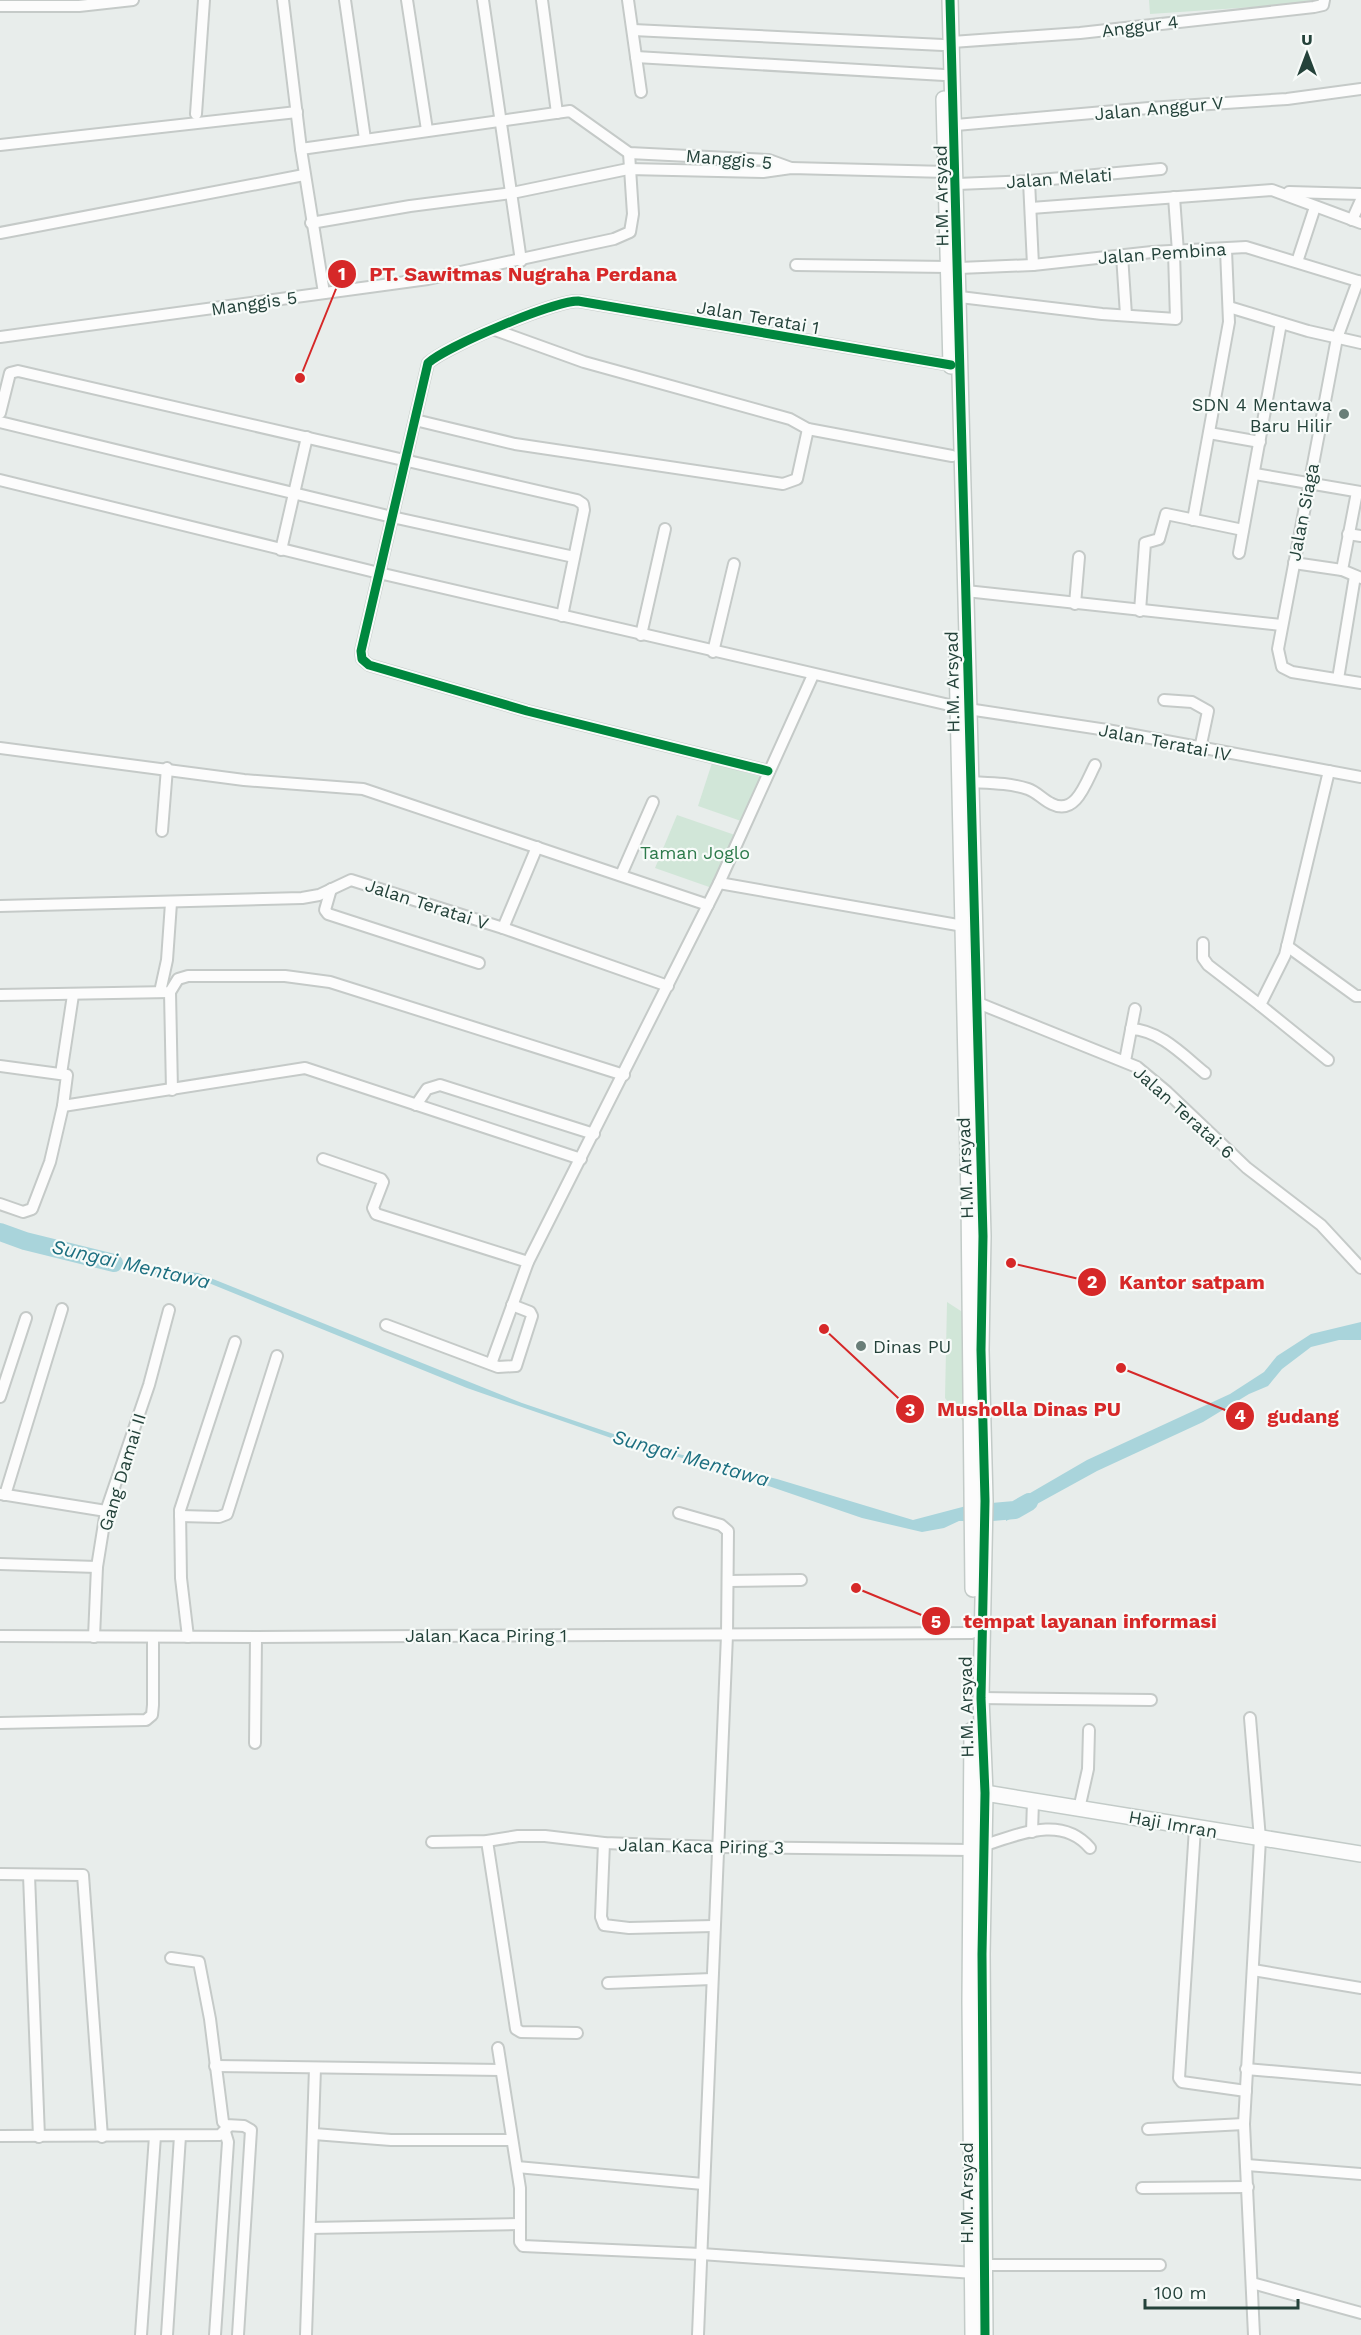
<svg xmlns="http://www.w3.org/2000/svg" width="1361" height="2335" font-family="'Work Sans',sans-serif">
<style>
.green{fill:#d1e6d8}
.water{fill:#a9d4db}
.lines{fill:none;stroke-linecap:round;stroke-linejoin:round}
.river{stroke:#a9d4db;stroke-width:18}
.street-casing{stroke:#c5cac8;stroke-width:14}
.secondary-casing{stroke:#c3cbc8;stroke-width:18}
.street{stroke:#fcfcfc;stroke-width:10}
.secondary{stroke:#fcfcfc;stroke-width:15}
.cycleway-casing{stroke:#f7fbf9;stroke-width:13}
.cycleway{stroke:#00873e;stroke-width:9}
.poi-dot{fill:#697e78;stroke:#f7fbf9;stroke-width:2}
.labels{text-anchor:middle;dominant-baseline:central;stroke-width:4.5;stroke-linejoin:round;paint-order:stroke}
.street-label{font-size:18px;fill:#24423a;stroke:#f7fbf9}
.poi-label{font-size:18px;fill:#24423a;stroke:#f7fbf9;text-anchor:end}
.park-label{font-size:18px;fill:#2d7a4b;stroke:#f7fbf9}
.water-label{font-size:20px;font-style:italic;fill:#1c6f80;stroke:#f7fbf9}
.leader{fill:none;stroke:#d62828;stroke-width:2}
.callout-dot{fill:#d62828;stroke:#f7fbf9;stroke-width:2}
.mark-label{font-size:18px;text-anchor:middle;font-weight:bold;fill:#fff}
.callout-label{font-size:20px;text-anchor:middle;font-weight:bold;fill:#d62828;stroke:#f7fbf9;stroke-width:4.5;stroke-linejoin:round;paint-order:stroke}
</style>
<rect width="100%" height="100%" fill="#e8edeb"/>
<g class="green">
<path d="M1149 0H1315V3L1150 14Z"/>
<path d="M712 763 761 777 741 821 698 806Z"/>
<path d="M677 815 735 835 712 888 655 868Z"/>
<path d="M947 1302 967 1315 968 1428 945 1398Z"/>
</g>
<g class="water">
<path d="M0 1228 60 1250 134 1267 198 1273 522 1403 655 1448 777 1479 913 1520 970 1505 969 1521H959L944 1528 922 1532 862 1518 704 1464 617 1440 467 1388 194 1277 144 1274 33 1244 24 1245 0 1232Z"/>
<path d="M1361 1322V1340H1339L1311 1347 1282 1369 1268 1386 1249 1394 1203 1422 1097 1471 1006 1521V1507L1087 1460 1230 1394 1264 1372 1277 1356 1311 1334Z"/>
</g>
<g class="lines">
<g class="river">
<path d="M0 1232 25 1241 114 1263"/>
<path d="M969 1514 1015 1510 1029 1502"/>
</g>
<defs>
<g id="street">
<path d="M283 0 301 149 570 111 629 153 769 160 791 168"/>
<path d="M345 0 365 139"/>
<path d="M407 0 427 130"/>
<path d="M483 0 521 261"/>
<path d="M542 0 557 113"/>
<path d="M628 0 641 92"/>
<path d="M0 6H79L133 0"/>
<path d="M633 30 943 45"/>
<path d="M952 42 1080 33 1314 7 1323 5 1324 0"/>
<path d="M636 57 944 75"/>
<path d="M196 114 204 0"/>
<path d="M956 125 1149 108 1287 99 1361 89"/>
<path d="M0 145 297 112"/>
<path d="M301 149 324 293"/>
<path d="M1029 181 1033 265"/>
<path d="M957 184 1029 181 1161 169"/>
<path d="M1289 192 1361 194"/>
<path d="M1174 197 1178 252"/>
<path d="M1031 208 1272 190 1361 223"/>
<path d="M1352 220 1361 200"/>
<path d="M311 223 410 206 512 193 628 169 763 172 791 168 947 172"/>
<path d="M0 233 304 175"/>
<path d="M1122 255 1126 315"/>
<path d="M1297 262 1315 207"/>
<path d="M796 265 948 267"/>
<path d="M959 268 1033 265 1152 252 1246 247 1361 282"/>
<path d="M1358 281 1337 338 1278 649 1282 667 1292 672 1361 683"/>
<path d="M960 297 1102 314 1176 319 1174 252"/>
<path d="M1229 307 1308 331 1361 343"/>
<path d="M495 330 584 362 790 419 808 429 952 456"/>
<path d="M0 337 428 279 614 239 630 232 633 214 629 153"/>
<path d="M0 413 10 373 18 371 577 500 583 504 584 510 562 616"/>
<path d="M415 420 515 444 783 484 797 479 808 429"/>
<path d="M0 422 392 517 574 557"/>
<path d="M1209 433 1260 442"/>
<path d="M1255 474 1361 492"/>
<path d="M0 480 379 573 958 707"/>
<path d="M1357 492 1342 570 1361 578"/>
<path d="M1193 520 1229 322 1226 250"/>
<path d="M1348 534 1361 536"/>
<path d="M281 550 307 437"/>
<path d="M1239 553 1281 323"/>
<path d="M1294 563 1342 570"/>
<path d="M966 591 1281 625"/>
<path d="M1075 604 1079 557"/>
<path d="M1140 611 1145 543 1159 539 1166 514 1243 530"/>
<path d="M641 635 665 529"/>
<path d="M713 652 734 564"/>
<path d="M1338 679 1355 576"/>
<path d="M1164 700 1192 702 1208 711 1200 749"/>
<path d="M968 709 1107 730 1361 777"/>
<path d="M0 748 244 780 363 789 708 905"/>
<path d="M768 771 527 711 369 665 362 659 361 651 428 363C447 346 554 301 578 301L951 365"/>
<path d="M971 782C990 783 1010 783 1028 789 1037 792 1043 800 1052 804 1076 816 1086 782 1095 765"/>
<path d="M162 831 167 768"/>
<path d="M621 875 653 802"/>
<path d="M719 883 813 675"/>
<path d="M331 889 325 910 328 914 479 963"/>
<path d="M0 906 302 898 319 895 351 880 503 928 668 986"/>
<path d="M503 928 537 847"/>
<path d="M1203 943V958L1208 965 1260 1005"/>
<path d="M1287 946 1356 996H1361"/>
<path d="M160 992 167 960 171 903"/>
<path d="M170 992 172 1090"/>
<path d="M0 995 170 992 178 979 188 976H285L330 982 624 1075"/>
<path d="M978 1003 1137 1067 1167 1092 1247 1168 1321 1225 1361 1268"/>
<path d="M1131 1029C1160 1030 1184 1056 1205 1073"/>
<path d="M1328 1060 1260 1005 1285 955 1329 771"/>
<path d="M1125 1061 1135 1009"/>
<path d="M0 1066 67 1075 63 1106 305 1068 581 1159"/>
<path d="M61 1074 73 995"/>
<path d="M416 1105 427 1089 440 1085 594 1134"/>
<path d="M323 1159 381 1179 383 1182 373 1208 376 1214 528 1262"/>
<path d="M0 1204 23 1212 32 1209 50 1162 63 1106"/>
<path d="M386 1325 498 1367 516 1366 532 1316 530 1312 512 1305"/>
<path d="M491 1364 528 1262 719 883 969 927"/>
<path d="M0 1397 26 1318"/>
<path d="M0 1494 106 1511"/>
<path d="M5 1495 62 1309"/>
<path d="M679 1513 721 1525 728 1531 727 1635 698 2335"/>
<path d="M180 1516 219 1517 227 1514 277 1356"/>
<path d="M0 1564 97 1567"/>
<path d="M729 1581 801 1580"/>
<path d="M0 1636 256 1637 972 1633"/>
<path d="M94 1637 97 1567 106 1511 149 1385 169 1310"/>
<path d="M188 1637 181 1578 180 1510 235 1342"/>
<path d="M981 1698 1151 1700"/>
<path d="M1250 1718 1260 1839 1244 2124 1254 2335"/>
<path d="M0 1723 146 1720 152 1715 153 1705V1637"/>
<path d="M255 1743 256 1637"/>
<path d="M1079 1809 1088 1769 1089 1730"/>
<path d="M1195 1828 1179 2078 1182 2082 1246 2091"/>
<path d="M1032 1832 1033 1801"/>
<path d="M487 1841 516 2029 521 2032 577 2033"/>
<path d="M432 1842 487 1841 518 1836H545L604 1843 717 1847 971 1850"/>
<path d="M604 1843 601 1917 604 1925 629 1928 713 1926"/>
<path d="M985 1845C1020 1834 1062 1815 1090 1848"/>
<path d="M0 1874 83 1875 102 2137"/>
<path d="M29 1875 39 2137"/>
<path d="M171 1958 199 1962 210 2019 223 2122 226 2125 244 2126 251 2130 238 2335"/>
<path d="M1253 1970 1361 1988"/>
<path d="M608 1983 712 1979"/>
<path d="M498 2048 520 2188V2242L523 2246 701 2254 974 2273"/>
<path d="M215 2066 501 2070"/>
<path d="M1246 2069 1361 2079"/>
<path d="M1148 2129 1244 2124"/>
<path d="M314 2134 391 2140H511"/>
<path d="M0 2136 220 2135 229 2126"/>
<path d="M1247 2165 1361 2174"/>
<path d="M517 2167 703 2184"/>
<path d="M1142 2188 1248 2187"/>
<path d="M310 2228 520 2224"/>
<path d="M983 2265H1160"/>
<path d="M1252 2283 1361 2313"/>
<path d="M141 2335 155 2136"/>
<path d="M167 2335 180 2136"/>
<path d="M215 2335 228 2142 225 2132"/>
<path d="M306 2335 315 2068"/>
</g>
<g id="secondary">
<path d="M950 0 983 1236 981 1350 985 1501 981 1698 985 1793 982 1954 985 2335"/>
<path d="M944 99 951 366"/>
<path d="M957 657 969 1198 973 1589"/>
<path d="M972 1730 970 2002 973 2335"/>
<path d="M985 1793 1361 1854"/>
</g>
</defs>
<use href="#street" class="street-casing"/>
<use href="#secondary" class="secondary-casing"/>
<use href="#street" class="street"/>
<use href="#secondary" class="secondary"/>
<defs>
<g id="cycleway">
<path d="M950 0 983 1236 981 1350 985 1501 981 1698 985 1793 982 1954 985 2335"/>
<path d="M768 771 527 711 369 665 362 659 361 651 428 363C447 346 554 301 578 301L951 365"/>
</g>
</defs>
<use href="#cycleway" class="cycleway-casing"/>
<use href="#cycleway" class="cycleway"/>
</g>
<g class="poi-dot">
<circle cx="1344" cy="414" r="6"/>
<circle cx="861" cy="1346" r="6"/>
</g>
<g class="labels">
<g class="street-label">
<text transform="translate(1140 26) rotate(-7)">Anggur 4</text>
<text transform="translate(1159 108) rotate(-5)">Jalan Anggur V</text>
<text transform="translate(729 159) rotate(5)">Manggis 5</text>
<text transform="translate(1059 178) rotate(-4)">Jalan Melati</text>
<text transform="translate(941 196) rotate(-91)">H.M. Arsyad</text>
<text transform="translate(1162 253) rotate(-4)">Jalan Pembina</text>
<text transform="translate(254 303) rotate(-8)">Manggis 5</text>
<text transform="translate(758 317) rotate(10)">Jalan Teratai 1</text>
<text transform="translate(1303 512) rotate(-79)">Jalan Siaga</text>
<text transform="translate(952 682) rotate(-91)">H.M. Arsyad</text>
<text transform="translate(1165 742) rotate(11)">Jalan Teratai IV</text>
<text transform="translate(427 904) rotate(18)">Jalan Teratai V</text>
<text transform="translate(1184 1112) rotate(42)">Jalan Teratai 6</text>
<text transform="translate(965 1168) rotate(-92)">H.M. Arsyad</text>
<text transform="translate(122 1472) rotate(-73)">Gang Damai II</text>
<text x="486" y="1635">Jalan Kaca Piring 1</text>
<text transform="translate(966 1707) rotate(-91)">H.M. Arsyad</text>
<text transform="translate(1173 1824) rotate(10)">Haji Imran</text>
<text transform="translate(701 1846) rotate(1)">Jalan Kaca Piring 3</text>
<text transform="translate(966 2193) rotate(-90)">H.M. Arsyad</text>
</g>
<g class="poi-label">
<text x="1332" y="404">SDN 4 Mentawa<tspan x="1332" dy="21">Baru Hilir</tspan></text>
<text x="873" y="1346" text-anchor="start">Dinas PU</text>
</g>
<g class="park-label">
<text x="695" y="852">Taman Joglo</text>
</g>
<g class="water-label">
<text transform="translate(131 1264) rotate(13)">Sungai Mentawa</text>
<text transform="translate(691 1458) rotate(16)">Sungai Mentawa</text>
</g>
</g>
<path class="leader" d="M300 378L342 274M1011 1263L1092 1282M824 1329L910 1409M1121 1368L1240 1416M856 1588L936 1621"/>
<g class="callout-dot">
<circle cx="300" cy="378" r="6"/>
<circle cx="1011" cy="1263" r="6"/>
<circle cx="824" cy="1329" r="6"/>
<circle cx="1121" cy="1368" r="6"/>
<circle cx="856" cy="1588" r="6"/>
<circle cx="342" cy="274" r="15"/>
<circle cx="1092" cy="1282" r="15"/>
<circle cx="910" cy="1409" r="15"/>
<circle cx="1240" cy="1416" r="15"/>
<circle cx="936" cy="1621" r="15"/>
</g>
<g class="mark-label">
<text x="342" y="280">1</text>
<text x="1092" y="1288">2</text>
<text x="910" y="1416">3</text>
<text x="1240" y="1422">4</text>
<text x="936" y="1628">5</text>
</g>
<g class="callout-label">
<text x="523" y="281">PT. Sawitmas Nugraha Perdana</text>
<text x="1192" y="1289">Kantor satpam</text>
<text x="1029" y="1416">Musholla Dinas PU</text>
<text x="1303" y="1423">gudang</text>
<text x="1090" y="1628">tempat layanan informasi</text>
</g>
<g transform="translate(1307 54)" stroke="#f7fbf9" stroke-width="4.5" paint-order="stroke">
<path d="M0-4.5L10 22L0 15L-10 22Z" fill="#24423a"/>
<text y="-9" font-size="16" font-weight="bold" text-anchor="middle" fill="#24423a">U</text>
</g>
<path d="M1145 2299v9h153v-9" fill="none" stroke="#24423a" stroke-width="3"/>
<text x="1154" y="2299" font-size="18" fill="#24423a" stroke="#f7fbf9" stroke-width="4.5" paint-order="stroke">100 m</text>
</svg>
